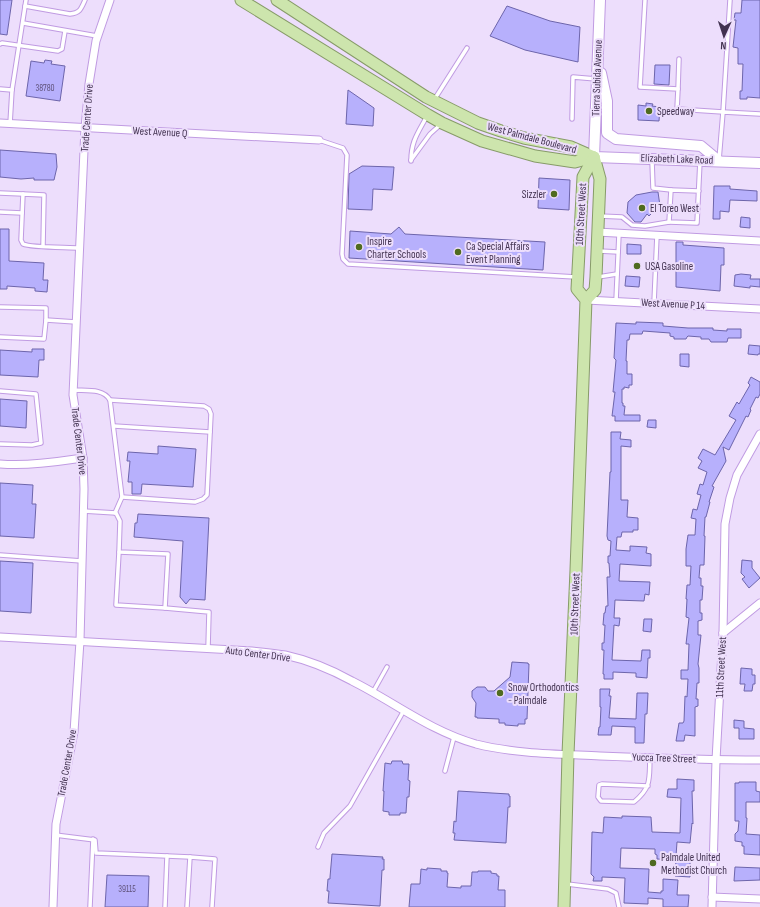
<svg xmlns="http://www.w3.org/2000/svg" width="760" height="907" font-family="'Sofia Sans Condensed',sans-serif">
<style>
.building{fill:#b7b0fc;stroke:#6d65ab}
.lines{fill:none;stroke-linecap:round;stroke-linejoin:round}
.lane-casing{stroke:#c09be2;stroke-width:5.5}
.street-casing{stroke:#c09be2;stroke-width:9}
.secondary-casing{stroke:#c09be2;stroke-width:12}
.primary-casing{stroke:#879b69;stroke-width:13}
.lane{stroke:#fff;stroke-width:3.5}
.street{stroke:#fff;stroke-width:7}
.secondary{stroke:#fff;stroke-width:10}
.primary{stroke:#cde5ad;stroke-width:11}
.poi-dot{fill:#4f6b20;stroke:#eddefc;stroke-width:1.5}
.labels{text-anchor:middle;dominant-baseline:central;stroke-width:4;stroke-linejoin:round;paint-order:stroke}
.number-label{font-size:9px;fill:#5f527b}
.street-label{font-size:11px;fill:#423250;stroke:#eddefc}
.poi-label{font-size:11px;fill:#423250;stroke:#eddefc;text-anchor:start}
</style>
<rect width="100%" height="100%" fill="#eddefc"/>
<g class="building">
<path d="M0 0H12L7 35 0 34Z"/>
<path d="M742 0H760V98L747 97V99H740V91H742L743 64H738V48L733 47 736 20H734L735 13H741Z"/>
<path d="M507 6 550 21 580 27 578 62 525 50 490 36Z"/>
<path d="M45 60 52 61 51 64 65 66 60 101 26 96 31 61 44 63Z"/>
<path d="M655 65H670L669 85 654 84Z"/>
<path d="M348 90 374 108 373 126 346 124Z"/>
<path d="M646 103 653 104 652 106 660 107 659 121 638 120V105L646 106Z"/>
<path d="M0 150 56 154 57 167 54 180H34V178L21 179 0 177Z"/>
<path d="M362 166 394 167 392 190 373 189 372 210 348 209 349 174Z"/>
<path d="M539 178 570 180 569 210 538 208Z"/>
<path d="M714 186H730V189L757 191V201L730 200 729 212 720 211V219H713Z"/>
<path d="M652 192H658L660 206H656V209L649 216 647 214 641 222H635L627 213 628 202 636 195Z"/>
<path d="M741 217 750 218V228L740 227Z"/>
<path d="M399 227 405 234 545 242 543 270 349 258 350 231 391 234Z"/>
<path d="M0 229H9V261L44 263 43 280H48L47 292 35 291V288L7 286V289H0Z"/>
<path d="M676 242H683V245L724 248V265H721L720 291 676 287Z"/>
<path d="M627 244 641 245V254H627Z"/>
<path d="M741 274 751 275 750 279H760V287L750 286V288L734 286 735 275Z"/>
<path d="M626 276 640 277 639 287 625 286Z"/>
<path d="M636 322 663 323V326L688 328H713V330L727 331V329H741V338H728L727 342H711L709 339H701V337L688 336 687 337 686 339H674V337L670 336V333L643 331 642 334H630L629 340H627L626 361H627V374H632V385H629V388L624 387V389H622V403H623V406H625L624 415H640V421H615V416H612L615 392H613L616 360 614 358 616 323 636 324Z"/>
<path d="M749 345 760 346V354H758V355L748 354Z"/>
<path d="M32 349H44V360H39L38 377 0 375V350L32 352Z"/>
<path d="M680 354H689V367L680 366Z"/>
<path d="M751 377 760 382V394L758 398 756 397 750 409 751 410 748 417 746 416 729 450 723 447 726 461 712 486 714 487 709 502H710L706 517H705L704 536H705L704 565H700L699 578H701V586H703L702 600H700V613H702V620L698 621V635H701L698 664 699 668V683H697L696 699H698V706L695 707V736L685 735 684 741H676L679 723H683L684 721 685 696 687 697 688 679H681V670H688L689 644H686L689 618 686 617 687 599H686L687 585H690L691 566H686V549L688 535H695L696 519 691 518 693 509 697 510 701 495 697 494 700 484 703 485 707 472 698 468 702 461 698 458 703 449 715 455 736 420 729 416 737 402 739 404 750 385 748 383Z"/>
<path d="M0 399 27 401 26 428 0 426Z"/>
<path d="M648 420H656V428L647 427Z"/>
<path d="M611 432H621L620 439 631 440V447L621 446V500H628L627 517 638 518V530H633V532H622L621 537H617L616 550 630 551V546L647 547 646 553 651 554V566L620 564 619 581 650 582 649 595 645 594 644 601 615 600 614 618H620L619 626 614 625 612 660 641 661 642 650H650V658H648L647 678 636 677V673L613 672V679H604V674H603L604 650H602V643H604L605 625H603L604 613H605L606 606H608L607 577H610L609 563H608V556H610L611 541 608 540 607 536 610 472H611Z"/>
<path d="M158 446 196 449 193 487 142 484 141 494H132V482H128L130 461H127L128 452 158 454Z"/>
<path d="M0 483 33 485 32 504H36L34 538 0 536Z"/>
<path d="M138 514 209 518 205 600 190 599 186 604 180 597 183 541 134 537 135 523H137Z"/>
<path d="M742 560 752 561V568L760 578 749 588 742 579 745 577 741 573Z"/>
<path d="M0 561 33 563 31 613 0 611Z"/>
<path d="M644 619H652L651 632 643 631Z"/>
<path d="M512 662 528 663V664H529L527 719H525V724H518V726L505 725V723H499V719L477 718V717H475L476 703 472 697V691L477 687H485L488 691H494L510 677Z"/>
<path d="M741 668 752 669V675H755V684H753L752 691H744L745 684H740Z"/>
<path d="M600 689H610L609 696H611L609 718 636 719 637 693H648L647 714H645L644 743H635V727L612 726 611 735H598L599 727H600L601 707H600Z"/>
<path d="M734 720 744 721V728L754 729V739H739V728H734Z"/>
<path d="M392 761H402L403 764H409L408 780 410 781 409 797H407L406 813H400V815H389V812L383 811 384 791H383L385 763 391 764Z"/>
<path d="M677 779 694 780V791H692L693 824 692 823 690 843 677 842 676 856 690 857V877L675 876 676 860 657 859V855L655 854V849L621 848 620 868 649 869 648 892 661 893V891H663V879L678 880 677 895H689L688 907H663V899L648 898V904L624 903 625 878 602 877V881H593L594 877 591 874 592 832 603 833 604 817 622 818V816L651 817 652 832 680 833 681 798 667 797 668 789H677Z"/>
<path d="M739 782H756V791L760 792V802H746V818H747L746 834 760 835V855L744 854V846H742V842L735 841V834L738 831 739 821H735V783H739Z"/>
<path d="M458 791 509 794V796H510V807H508L506 843 454 840 455 833H453L454 821 456 822Z"/>
<path d="M332 854 383 857 382 859H384V870H382L380 906 328 903 329 891H327L328 879H330V877Z"/>
<path d="M735 867 760 868V880L734 881Z"/>
<path d="M427 868 441 869V871H447V873H448L447 887 461 888V886H471L472 872H478V871H491V873L497 874V876H499L498 890H505V907H409L411 884H420L421 869 427 870Z"/>
<path d="M107 875 149 876 148 907H105Z"/>
</g>
<g class="lines">
<defs>
<g id="lane">
<path d="M645 0 640 87 678 89 677 109 723 112 730 0"/>
<path d="M25 6 70 14C80 13 81 9 85 0"/>
<path d="M23 23 97 36"/>
<path d="M0 44 2 43 58 51 62 49 65 31"/>
<path d="M0 89 12 90"/>
<path d="M678 89 679 59"/>
<path d="M434 100 467 48"/>
<path d="M572 119 573 77 596 79"/>
<path d="M10 124 12 90 26 0"/>
<path d="M319 140 343 148 347 155 342 254 343 259 348 264 576 277"/>
<path d="M411 160 430 134 440 125"/>
<path d="M719 160 723 112 760 114"/>
<path d="M411 161C411 141 418 133 427 116"/>
<path d="M652 161 653 188 671 190"/>
<path d="M699 191 671 190 669 222 697 223 700 161"/>
<path d="M0 193 23 194"/>
<path d="M0 212 22 213"/>
<path d="M599 216 622 217 632 225 645 226 669 222"/>
<path d="M43 246 44 195 23 194 21 240 23 244C32 248 68 247 80 248"/>
<path d="M599 251 618 252"/>
<path d="M598 277 617 274"/>
<path d="M616 301 619 234"/>
<path d="M654 303 657 235"/>
<path d="M0 307 46 308V320L44 339 0 337"/>
<path d="M46 320 76 322"/>
<path d="M73 390C86 391 103 388 110 400L122 497 115 513"/>
<path d="M0 391 36 394 41 443 32 445 0 444"/>
<path d="M110 400 204 406 209 409 211 414 207 495 203 499 195 502 122 497"/>
<path d="M114 426 210 432"/>
<path d="M83 511 116 513 120 521 119 552 168 554 165 608 209 612 208 648"/>
<path d="M119 552 116 605 165 608"/>
<path d="M0 555 82 561"/>
<path d="M373 692 387 667"/>
<path d="M445 771 454 737"/>
<path d="M648 786 602 784 599 785 598 797 601 801 634 802C652 787 649 779 650 757"/>
<path d="M55 835 95 840 96 853 167 856 165 907"/>
<path d="M318 847 324 833 350 806 403 712"/>
<path d="M167 856 190 857"/>
<path d="M567 884 608 889 616 893 619 907"/>
<path d="M90 907 93 839"/>
<path d="M187 907 190 857 215 859 212 907"/>
</g>
<g id="street">
<path d="M0 123 319 140"/>
<path d="M597 232 760 241"/>
<path d="M586 300 760 309"/>
<path d="M0 464C28 466 55 462 83 458"/>
<path d="M723 633 760 603"/>
<path d="M0 637 252 651C263 652 274 653 285 655 308 660 332 670 352 681 394 702 430 731 476 744 516 754 559 754 600 756 653 758 707 760 760 760"/>
<path d="M712 897 760 899"/>
<path d="M53 907 56 824 74 732 80 641 84 489 83 458 73 395 85 128 89 84 96 41 110 0"/>
<path d="M712 907 716 760 723 633 725 524 730 498 737 475 760 434"/>
</g>
<g id="secondary">
<path d="M600 0 594 157 760 163"/>
<path d="M601 73 607 101V133L616 139 701 146 719 161"/>
</g>
<g id="primary">
<path d="M241 0 428 115 442 123 482 141 535 156 575 162 594 157"/>
<path d="M277 0 426 97 478 123 501 131 524 138 571 147 594 157"/>
<path d="M586 300 595 290 596 277 600 179 594 157"/>
<path d="M564 907 568 754 576 570 586 300 577 289 583 177 594 157"/>
</g>
</defs>
<use href="#lane" class="lane-casing"/>
<use href="#street" class="street-casing"/>
<use href="#secondary" class="secondary-casing"/>
<use href="#primary" class="primary-casing"/>
<use href="#lane" class="lane"/>
<use href="#street" class="street"/>
<use href="#secondary" class="secondary"/>
<use href="#primary" class="primary"/>
</g>
<g class="poi-dot">
<circle cx="649" cy="111" r="4"/>
<circle cx="554" cy="194" r="4"/>
<circle cx="642" cy="208" r="4"/>
<circle cx="359" cy="247" r="4"/>
<circle cx="458" cy="252" r="4"/>
<circle cx="637" cy="266" r="4"/>
<circle cx="500" cy="693" r="4"/>
<circle cx="653" cy="863" r="4"/>
</g>
<g class="labels">
<g class="number-label">
<text x="45" y="88">38780</text>
<text x="127" y="889">39115</text>
</g>
<g class="street-label">
<text transform="translate(597 78) rotate(-88)">Tierra Subida Avenue</text>
<text transform="translate(87 118) rotate(-86)">Trade Center Drive</text>
<text transform="translate(160 132) rotate(3)">West Avenue Q</text>
<text transform="translate(532 138) rotate(15)">West Palmdale Boulevard</text>
<text transform="translate(677 159) rotate(2)">Elizabeth Lake Road</text>
<text transform="translate(581 214) rotate(-87)">10th Street West</text>
<text transform="translate(673 304) rotate(3)">West Avenue P 14</text>
<text transform="translate(79 441) rotate(83)">Trade Center Drive</text>
<text transform="translate(575 604) rotate(-88)">10th Street West</text>
<text transform="translate(258 654) rotate(7)">Auto Center Drive</text>
<text transform="translate(721 667) rotate(-87)">11th Street West</text>
<text transform="translate(664 758) rotate(2)">Yucca Tree Street</text>
<text transform="translate(67 763) rotate(-80)">Trade Center Drive</text>
</g>
<g class="poi-label">
<text x="657" y="111">Speedway</text>
<text x="546" y="194" text-anchor="end">Sizzler</text>
<text x="650" y="208">El Toreo West</text>
<text x="367" y="241">Inspire<tspan x="367" dy="13">Charter Schools</tspan></text>
<text x="466" y="246">Ca Special Affairs<tspan x="466" dy="13">Event Planning</tspan></text>
<text x="645" y="266">USA Gasoline</text>
<text x="508" y="687">Snow Orthodontics<tspan x="508" dy="13">- Palmdale</tspan></text>
<text x="661" y="857">Palmdale United<tspan x="661" dy="13">Methodist Church</tspan></text>
</g>
</g>
<g transform="translate(724 36) rotate(183)" stroke="#eddefc" stroke-width="3" paint-order="stroke">
<path d="M0-3L7 15L0 10L-7 15Z" fill="#423250"/>
<text y="-6" font-size="11" font-weight="bold" text-anchor="middle" fill="#423250">N</text>
</g>
</svg>
